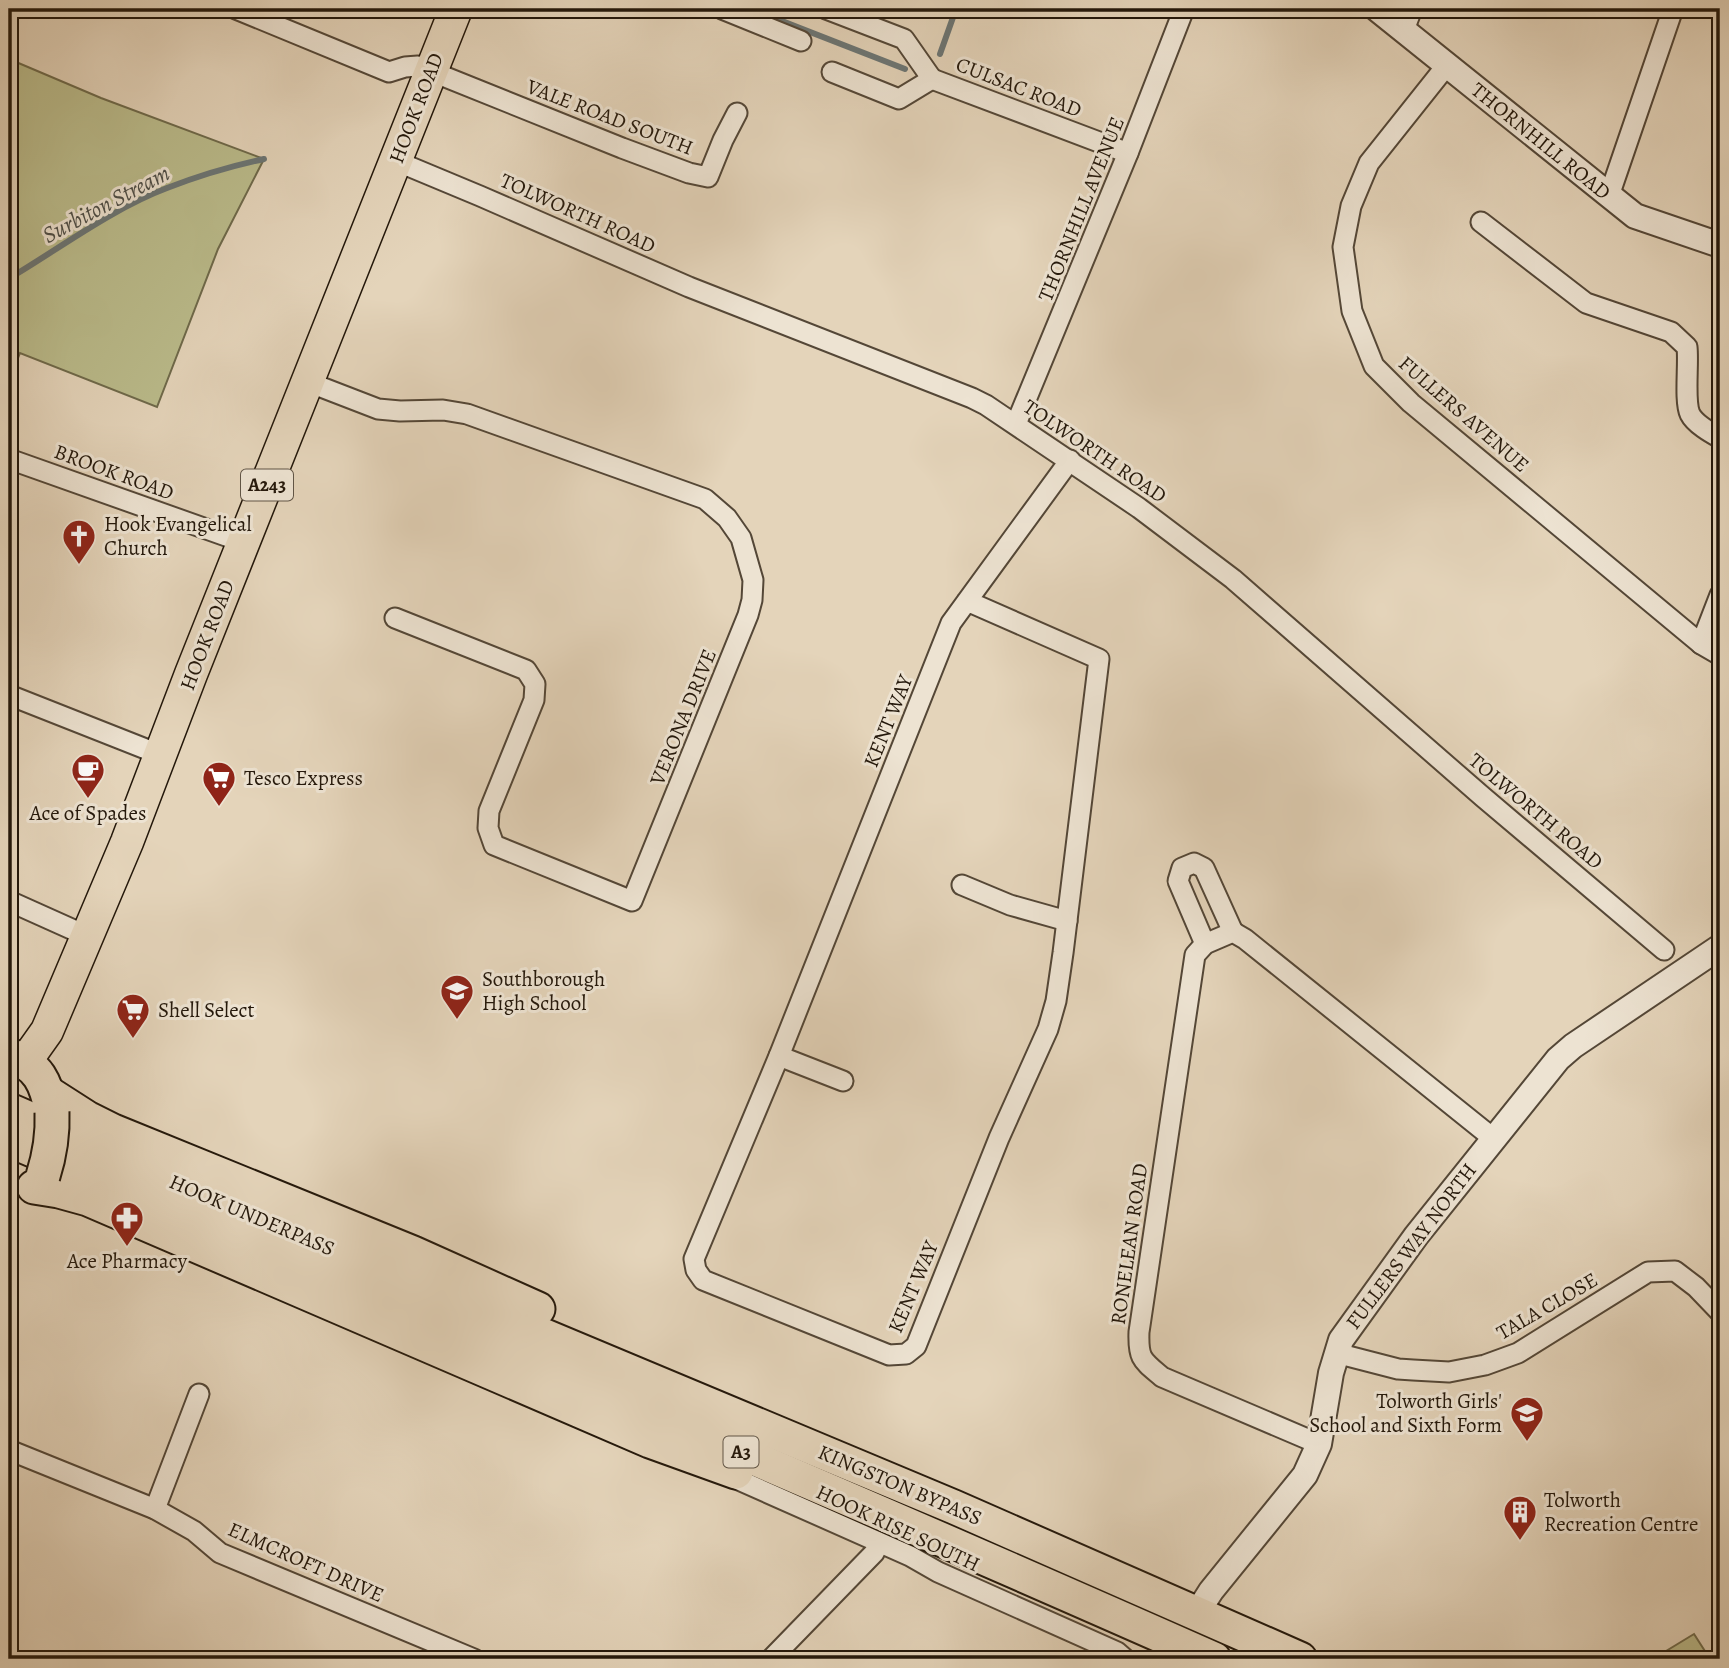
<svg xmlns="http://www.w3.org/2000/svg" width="1729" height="1668" font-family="Alegreya,serif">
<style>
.green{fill:#babb8b;stroke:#6f6a4b;stroke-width:2}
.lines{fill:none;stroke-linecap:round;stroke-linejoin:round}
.stream{stroke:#6c7675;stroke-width:6}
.minor-casing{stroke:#544737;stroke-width:23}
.tertiary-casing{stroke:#544737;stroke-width:28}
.primary-casing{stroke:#24180b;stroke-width:35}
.trunk-casing{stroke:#24180b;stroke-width:37}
.minor{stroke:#ede3d2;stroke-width:19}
.tertiary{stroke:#ede3d2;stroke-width:24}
.primary{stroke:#e4d4ba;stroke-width:32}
.trunk{stroke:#e4d4ba;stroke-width:33}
.trunk-bridge-casing{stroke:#24180b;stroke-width:37;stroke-linecap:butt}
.trunk-bridge{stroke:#e4d4ba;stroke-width:33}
.labels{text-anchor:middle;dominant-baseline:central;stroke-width:6;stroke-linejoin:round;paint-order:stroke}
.shield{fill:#ede3d2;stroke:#605547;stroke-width:2}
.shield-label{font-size:19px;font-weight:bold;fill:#24180b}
.street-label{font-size:21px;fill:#24180b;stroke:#ede3d2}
.poi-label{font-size:21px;fill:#24180b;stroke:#ede3d2;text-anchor:start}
.water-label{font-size:23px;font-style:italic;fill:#4e4f49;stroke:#ede3d2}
</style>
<rect width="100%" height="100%" fill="#e4d4ba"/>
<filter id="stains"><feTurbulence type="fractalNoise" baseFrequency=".00286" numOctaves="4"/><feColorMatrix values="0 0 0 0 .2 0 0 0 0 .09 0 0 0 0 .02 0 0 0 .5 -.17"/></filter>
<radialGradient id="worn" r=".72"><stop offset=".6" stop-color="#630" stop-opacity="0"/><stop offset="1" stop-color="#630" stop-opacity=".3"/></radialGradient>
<g class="green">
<path d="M9 59 101 98 264 159 218 249 157 407 20 353 9 381Z"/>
<path d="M1694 1634 1710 1659H1653Z"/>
</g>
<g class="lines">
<g class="stream">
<path d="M751 9 905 69"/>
<path d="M940 54 956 9"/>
<path d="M9 277 18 273C64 245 116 207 167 188 198 176 231 166 264 159"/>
</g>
<defs>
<g id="minor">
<path d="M236 9 389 72 405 67 418 66 622 148 689 173 708 177 723 140 737 113"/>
<path d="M722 9 801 41"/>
<path d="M826 9 904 39 932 79"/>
<path d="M1404 30 1412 9"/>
<path d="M1447 65 1369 163 1351 206 1343 247 1352 311 1374 366 1411 403 1701 644 1720 655"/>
<path d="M832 72 899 99 932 79"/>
<path d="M932 79 1128 153"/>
<path d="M396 161 480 196 689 287 972 398 986 405 1139 508 1233 579 1483 797 1664 950"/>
<path d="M1609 196 1673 9"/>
<path d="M1481 222 1586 303 1671 332 1687 347C1689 363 1684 401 1690 414 1695 424 1711 433 1720 438"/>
<path d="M308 382 378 409 400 411 443 410 467 414 705 499 727 518 741 538 753 580 752 600 748 615 632 901 494 845 488 828 489 811 534 700 535 684 526 670 395 618"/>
<path d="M1016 424 1128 153 1184 9"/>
<path d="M9 459 243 542"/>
<path d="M967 601 1099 659 1063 953 1056 1001 1048 1029 999 1138 916 1346 906 1354 889 1355 703 1280 696 1270 694 1259 779 1056 951 623 1070 460"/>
<path d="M1701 644 1720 595"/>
<path d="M9 695 161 755"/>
<path d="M962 885 1010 905 1067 921"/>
<path d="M9 901 87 936"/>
<path d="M1205 944 1178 881 1182 868 1194 863 1204 868 1233 932"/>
<path d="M779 1056 843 1081"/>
<path d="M1336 1353 1398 1369 1413 1370 1449 1372 1485 1365 1518 1353 1648 1272 1675 1271 1696 1287 1720 1312"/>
<path d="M1319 1444 1162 1377C1142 1360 1138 1359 1139 1332L1195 955 1205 944 1233 932 1245 939 1494 1139"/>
<path d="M9 1450 155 1509 194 1531 220 1553 474 1659"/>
<path d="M723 1473 910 1556 938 1572 1117 1652 1125 1659"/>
<path d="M155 1509 199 1394"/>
<path d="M771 1659 874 1553 879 1543"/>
</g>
<g id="tertiary">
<path d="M1377 9 1635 216 1720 245"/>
<path d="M1197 1613 1211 1591 1305 1475 1319 1444 1331 1373 1341 1340 1416 1236 1558 1059 1573 1046 1720 947"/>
</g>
<path id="primary" d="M25 1062 47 1031 127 842 191 674 456 9"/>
<g id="trunk">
<path d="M9 1055C39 1065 46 1083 52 1112"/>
<path d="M48 1093 87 1118 113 1131 413 1253 538 1309"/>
<path d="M9 1110 361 1262 497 1316 954 1507 1300 1659"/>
<path d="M9 1140C411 1311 814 1482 1214 1659"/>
<path d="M34 1187 59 1191 88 1199 650 1441 736 1472"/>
</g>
</defs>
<use href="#minor" class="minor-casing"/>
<use href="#tertiary" class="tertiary-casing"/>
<use href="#primary" class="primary-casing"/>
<use href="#trunk" class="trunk-casing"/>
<use href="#minor" class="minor"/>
<use href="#tertiary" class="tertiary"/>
<use href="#primary" class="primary"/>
<use href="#trunk" class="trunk"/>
<defs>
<path id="trunk-bridge" d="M43 1176C50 1154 53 1135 52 1112"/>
</defs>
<use href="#trunk-bridge" class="trunk-bridge-casing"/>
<use href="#trunk-bridge" class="trunk-bridge"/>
</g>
<defs>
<symbol id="church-pin" viewBox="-11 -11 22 30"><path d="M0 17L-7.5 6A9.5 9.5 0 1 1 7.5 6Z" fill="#8f2418" stroke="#ede3d2"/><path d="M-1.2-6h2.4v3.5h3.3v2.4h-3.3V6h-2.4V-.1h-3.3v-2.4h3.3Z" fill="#fff"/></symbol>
<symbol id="cafe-pin" viewBox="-11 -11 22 30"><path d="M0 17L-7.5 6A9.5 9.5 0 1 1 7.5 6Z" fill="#8f2418" stroke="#ede3d2"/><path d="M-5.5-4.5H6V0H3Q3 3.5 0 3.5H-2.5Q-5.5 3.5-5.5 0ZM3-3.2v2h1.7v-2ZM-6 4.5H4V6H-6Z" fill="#fff"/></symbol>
<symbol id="supermarket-pin" viewBox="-11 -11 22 30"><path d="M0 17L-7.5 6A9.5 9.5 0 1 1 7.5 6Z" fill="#8f2418" stroke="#ede3d2"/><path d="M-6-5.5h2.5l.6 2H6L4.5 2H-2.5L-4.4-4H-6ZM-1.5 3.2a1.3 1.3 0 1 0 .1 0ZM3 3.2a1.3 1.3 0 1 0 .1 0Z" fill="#fff"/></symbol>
<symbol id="school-pin" viewBox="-11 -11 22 30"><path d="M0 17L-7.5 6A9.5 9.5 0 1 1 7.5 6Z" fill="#8f2418" stroke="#ede3d2"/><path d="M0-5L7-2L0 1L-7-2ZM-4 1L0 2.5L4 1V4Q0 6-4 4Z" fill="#fff"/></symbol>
<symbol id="pharmacy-pin" viewBox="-11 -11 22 30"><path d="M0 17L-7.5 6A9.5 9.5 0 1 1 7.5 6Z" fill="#8f2418" stroke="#ede3d2"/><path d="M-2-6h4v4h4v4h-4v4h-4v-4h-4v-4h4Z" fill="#fff"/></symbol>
<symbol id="building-pin" viewBox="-11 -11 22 30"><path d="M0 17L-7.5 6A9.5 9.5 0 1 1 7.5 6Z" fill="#8f2418" stroke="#ede3d2"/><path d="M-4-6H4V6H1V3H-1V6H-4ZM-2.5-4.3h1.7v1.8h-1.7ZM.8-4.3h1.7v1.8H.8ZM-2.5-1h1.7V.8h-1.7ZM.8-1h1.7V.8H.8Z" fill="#fff"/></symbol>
</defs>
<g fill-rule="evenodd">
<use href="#church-pin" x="60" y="517" width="38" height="52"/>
<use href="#cafe-pin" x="69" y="751" width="38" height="52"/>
<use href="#supermarket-pin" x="200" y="759" width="38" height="52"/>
<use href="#school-pin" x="438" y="972" width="38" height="52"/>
<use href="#supermarket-pin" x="114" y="991" width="38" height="52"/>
<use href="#pharmacy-pin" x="108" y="1199" width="38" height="52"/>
<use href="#school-pin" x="1508" y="1394" width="38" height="52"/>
<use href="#building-pin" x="1501" y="1493" width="38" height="52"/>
</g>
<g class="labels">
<g class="shield">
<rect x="241" y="469.5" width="52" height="31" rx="5"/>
<rect x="723.5" y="1436.5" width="35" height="31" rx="5"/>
</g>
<g class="shield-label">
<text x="267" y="485">A243</text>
<text x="741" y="1452">A3</text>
</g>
<g class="street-label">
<text transform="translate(1019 87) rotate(21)">CULSAC ROAD</text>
<text transform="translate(416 108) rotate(-69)">HOOK ROAD</text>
<text transform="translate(610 117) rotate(21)">VALE ROAD SOUTH</text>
<text transform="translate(1541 141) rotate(39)">THORNHILL ROAD</text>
<text transform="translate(1081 209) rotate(-68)">THORNHILL AVENUE</text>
<text transform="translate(578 213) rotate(24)">TOLWORTH ROAD</text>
<text transform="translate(1464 414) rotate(41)">FULLERS AVENUE</text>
<text transform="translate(1095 451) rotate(34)">TOLWORTH ROAD</text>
<text transform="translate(114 472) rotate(20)">BROOK ROAD</text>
<text transform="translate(207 635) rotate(-69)">HOOK ROAD</text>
<text transform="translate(683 717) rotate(-68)">VERONA DRIVE</text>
<text transform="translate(888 721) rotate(-68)">KENT WAY</text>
<text transform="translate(1536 811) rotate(40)">TOLWORTH ROAD</text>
<text transform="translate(252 1215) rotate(23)">HOOK UNDERPASS</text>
<text transform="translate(1129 1244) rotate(-82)">RONELEAN ROAD</text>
<text transform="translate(1411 1246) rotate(-53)">FULLERS WAY NORTH</text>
<text transform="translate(913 1287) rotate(-67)">KENT WAY</text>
<text transform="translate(1547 1306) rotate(-30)">TALA CLOSE</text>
<text transform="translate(900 1485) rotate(23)">KINGSTON BYPASS</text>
<text transform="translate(898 1528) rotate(25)">HOOK RISE SOUTH</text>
<text transform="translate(306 1562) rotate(24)">ELMCROFT DRIVE</text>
</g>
<g class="poi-label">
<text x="104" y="524">Hook Evangelical<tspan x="104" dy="24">Church</tspan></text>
<text x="244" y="778">Tesco Express</text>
<text x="88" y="813" text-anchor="middle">Ace of Spades</text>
<text x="482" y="979">Southborough<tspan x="482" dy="24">High School</tspan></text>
<text x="158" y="1010">Shell Select</text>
<text x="127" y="1261" text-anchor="middle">Ace Pharmacy</text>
<text x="1502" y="1401" text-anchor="end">Tolworth Girls'<tspan x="1502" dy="24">School and Sixth Form</tspan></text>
<text x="1544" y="1500">Tolworth<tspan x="1544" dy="24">Recreation Centre</tspan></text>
</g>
<g class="water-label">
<text transform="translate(106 204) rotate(-28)">Surbiton Stream</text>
</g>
</g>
<rect width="1729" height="1668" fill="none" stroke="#e4d4ba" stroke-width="35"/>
<rect x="10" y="10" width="1708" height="1647" fill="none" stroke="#24180b" stroke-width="3.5"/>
<rect x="18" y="18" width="1694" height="1633" fill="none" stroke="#24180b" stroke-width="2"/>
<rect width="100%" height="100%" filter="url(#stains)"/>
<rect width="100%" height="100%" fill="url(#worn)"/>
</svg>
